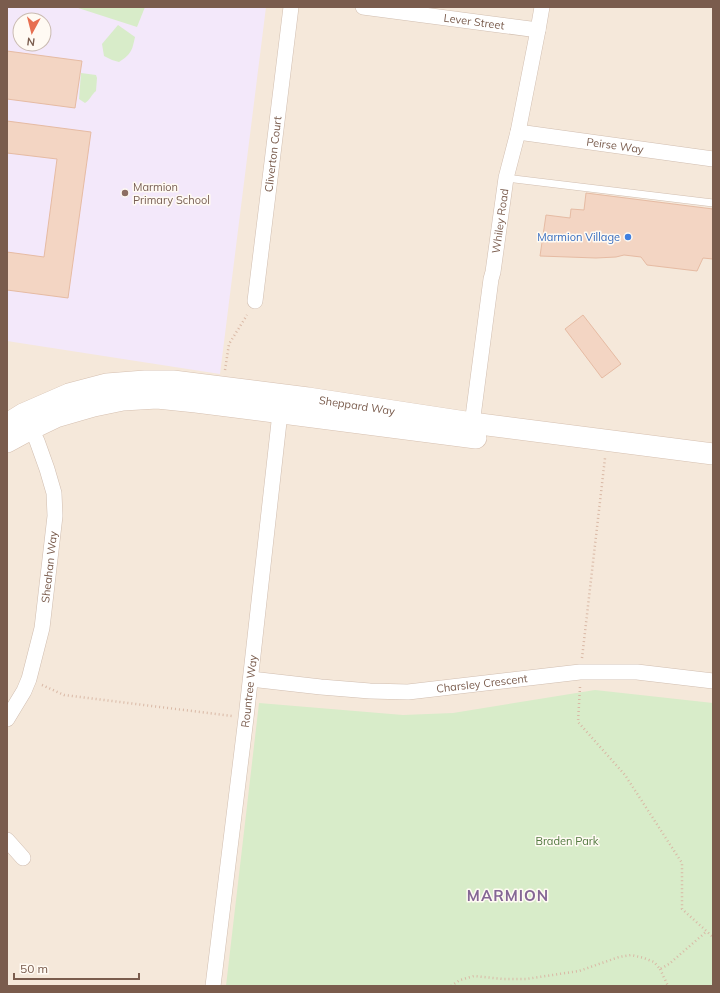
<svg xmlns="http://www.w3.org/2000/svg" width="720" height="993" font-family="Mulish,sans-serif">
<style>
.residential{fill:#f5e8da;fill-rule:evenodd}
.education{fill:#f3e8fa;fill-rule:evenodd}
.green{fill:#d8ecc9}
.building{fill:#f3d5c3;stroke:#e6bba3}
.lines{fill:none;stroke-linecap:round;stroke-linejoin:round}
.lane-casing{stroke:#d1beb0;stroke-width:8}
.street-casing{stroke:#d1beb0;stroke-width:16}
.secondary-casing{stroke:#d6c0b0;stroke-width:22}
.path{stroke:#d9b8a5;stroke-width:2.5;stroke-dasharray:1 3;stroke-linecap:butt}
.lane{stroke:#fff;stroke-width:7}
.street{stroke:#fff;stroke-width:15}
.secondary{stroke:#fff;stroke-width:21}
.education-dot{fill:#8d6e63;stroke:#fffaf3;stroke-width:1.5}
.shop-dot{fill:#3f7fe0;stroke:#fffaf3;stroke-width:1.5}
.labels{text-anchor:middle;dominant-baseline:central;stroke-width:3;stroke-linejoin:round;paint-order:stroke}
.street-label{font-size:11px;fill:#7a5c4d;stroke:#fffaf3}
.education-label{font-size:11px;fill:#785e54;stroke:#fffaf3;text-anchor:start}
.shop-label{font-size:11px;fill:#366cbe;stroke:#fffaf3;text-anchor:end}
.park-label{font-size:11px;fill:#537a41;stroke:#fffaf3}
.district-label{font-size:15px;font-weight:bold;letter-spacing:1px;fill:#846695;stroke:#fffaf3}
</style>
<rect width="100%" height="100%" fill="#fdf6ec"/>
<path class="residential" d="M7 7H713V986H7ZM20 20H44V44H20Z"/>
<path class="education" d="M7 7H266L220 374 7 341ZM20 20H44V44H20Z"/>
<g class="green">
<path d="M75 7H145L137 27Z"/>
<path d="M118 25 135 37C132 51 131 54 119 62L112 60 104 56 102 44Z"/>
<path d="M81 73 96 75 97 78 96 91C91 95 90 100 85 103L79 99Z"/>
<path d="M595 690 713 703V986H226L259 703 403 715 453 713Z"/>
</g>
<g class="building">
<path d="M7 51 82 61 75 108 7 99Z"/>
<path d="M7 121 91 132 68 298 7 290V252L44 257 57 159 7 153Z"/>
<path d="M586 193 713 209V259L703 258 697 271 647 265 641 257 624 255 616 257 596 258 540 256 546 215 570 218 571 209 584 210Z"/>
<path d="M583 315 621 364 602 378 565 329Z"/>
</g>
<g class="lines">
<defs>
<path id="lane" d="M506 178 713 203"/>
<g id="street">
<path id="s1" d="M363 7 538 30"/>
<path id="s2" d="M518 132 713 159"/>
<path id="s3" d="M255 301 291 7"/>
<path id="s4" d="M471 432 491 279 493 272 506 178 518 132 538 30 542 7"/>
<path id="s5" d="M251 679 321 687 370 691 408 692 580 672H637L713 681"/>
<path id="s6" d="M7 719 24 691 29 679 42 628 55 516 54 493 47 469 37 441 27 421"/>
<path d="M7 840 23 858"/>
<path id="s7" d="M213 986 246 718 281 404"/>
</g>
<g id="secondary">
<path id="s8" d="M7 424 23 414 69 394 107 384 145 381H173L308 398 472 423 713 454"/>
<path d="M7 442 31 429 56 417 94 406 123 400 157 398 196 402 476 438"/>
</g>
</defs>
<use href="#lane" class="lane-casing"/>
<use href="#street" class="street-casing"/>
<use href="#secondary" class="secondary-casing"/>
<g class="path">
<path d="M225 370 229 344 247 315"/>
<path d="M582 658 605 458"/>
<path d="M42 685 64 695 232 716"/>
<path d="M580 687 578 722 625 775 682 863V909L713 937"/>
<path d="M660 969 668 986"/>
<path d="M451 986 460 980 474 976 503 979H526L579 971 619 957 631 955 644 958 654 962 660 969 669 964 707 931"/>
</g>
<use href="#lane" class="lane"/>
<use href="#street" class="street"/>
<use href="#secondary" class="secondary"/>
</g>
<circle class="education-dot" cx="125" cy="193" r="4"/>
<circle class="shop-dot" cx="628" cy="237" r="4"/>
<g class="labels">
<g class="street-label">
<text stroke="none"><textPath href="#s1" startOffset="112">Lever Street</textPath></text>
<text stroke="none"><textPath href="#s2" startOffset="98">Peirse Way</textPath></text>
<text stroke="none"><textPath href="#s3" startOffset="148">Cliverton Court</textPath></text>
<text stroke="none"><textPath href="#s4" startOffset="213">Whiley Road</textPath></text>
<text stroke="none"><textPath href="#s8" startOffset="360">Sheppard Way</textPath></text>
<text stroke="none"><textPath href="#s6" startOffset="160">Sheahan Way</textPath></text>
<text stroke="none"><textPath href="#s5" startOffset="232">Charsley Crescent</textPath></text>
<text stroke="none"><textPath href="#s7" startOffset="297">Rountree Way</textPath></text>
</g>
<g class="education-label">
<text x="133" y="187">Marmion<tspan x="133" dy="13">Primary School</tspan></text>
</g>
<g class="shop-label">
<text x="620" y="237">Marmion Village</text>
</g>
<g class="park-label">
<text x="567" y="841">Braden Park</text>
</g>
<g class="district-label">
<text x="508" y="895">MARMION</text>
</g>
</g>
<rect width="720" height="993" fill="none" stroke="#7a5c4d" stroke-width="16"/>
<g transform="translate(32 32) rotate(187)"><circle r="19" fill="#fffaf3" stroke="#cabbb1"/>
<path d="M0-3L7 15L0 10L-7 15Z" fill="#e76f51"/>
<text y="-6" font-size="11" font-weight="bold" text-anchor="middle" fill="#7a5c4d">N</text>
</g>
<path d="M14 973v6h125v-6" fill="none" stroke="#7a5c4d" stroke-width="2"/>
<text x="20" y="973" font-size="12" fill="#7a5c4d" stroke="#fffaf3" stroke-width="3" paint-order="stroke">50 m</text>
</svg>
